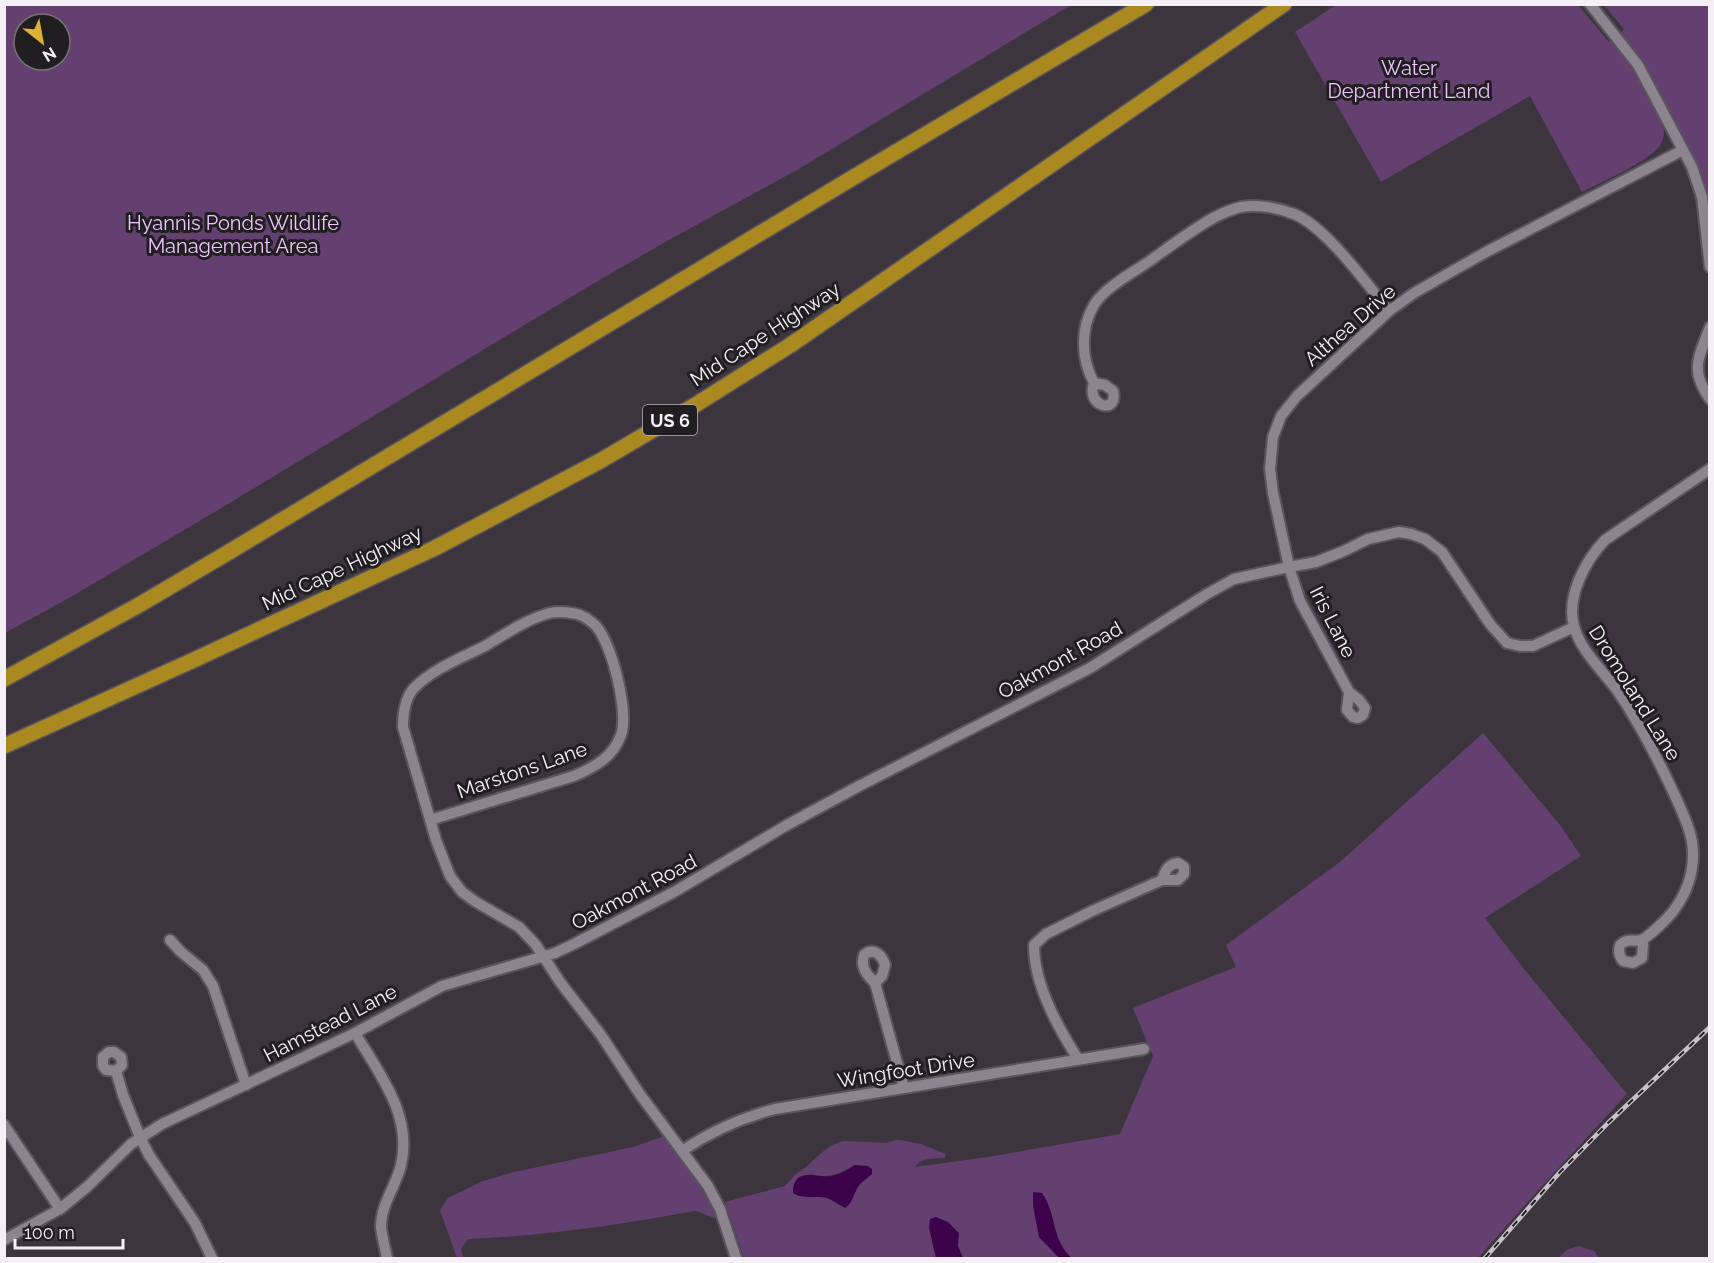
<svg xmlns="http://www.w3.org/2000/svg" width="1714" height="1263" font-family="Raleway,sans-serif">
<style>
.green{fill:#63406f;fill-rule:evenodd}
.water{fill:#3c034b}
.lines{fill:none;stroke-linecap:round;stroke-linejoin:round}
.minor-casing{stroke:#5a545b;stroke-width:14}
.highway-casing{stroke:#5a545b;stroke-width:18}
.minor{stroke:#8c848f;stroke-width:10}
.highway{stroke:#aa8920;stroke-width:15}
.rail-casing{stroke:#c7c2c8;stroke-width:4.5}
.rail{stroke:#211e22;stroke-width:2;stroke-dasharray:7;stroke-linecap:butt}
.labels{text-anchor:middle;dominant-baseline:central;stroke-width:6;stroke-linejoin:round;paint-order:stroke}
.shield{fill:#211e22;stroke:#b5b1b6;stroke-width:1.5}
.shield-label{font-size:18px;font-weight:bold;fill:#f5f0f6}
.park-label{font-size:20px;fill:#f0c4fe;stroke:#211e22}
.street-label{font-size:20px;fill:#f5f0f6;stroke:#211e22}
</style>
<rect width="100%" height="100%" fill="#3c353e"/>
<g class="green">
<path d="M5 4H1071V5L797 170 667 241 591 285 218 510 69 598 5 633ZM24 24H60V60H24Z"/>
<path d="M1336 5H1578L1609 42 1613 39 1632 66 1662 119C1664 127 1665 134 1662 142 1654 160 1601 182 1582 192L1530 96 1381 182 1295 32Z"/>
<path d="M1604 5H1709V227L1705 187 1698 168 1645 66 1620 33 1624 29Z"/>
<path d="M1483 733 1560 825 1581 856 1485 918 1524 969 1627 1094 1535 1194 1478 1258H744L725 1202 785 1186 796 1174 806 1167 821 1153 832 1145 843 1141 887 1143 895 1140H900L921 1144 946 1154 945 1158C933 1159 922 1157 915 1167L988 1157 1120 1134 1153 1056 1133 1008 1236 967 1226 945 1340 862ZM855 1165 872 1174 795 1183 810 1174C828 1179 840 1174 855 1165Z"/>
<path d="M664 1136 701 1188 720 1219C710 1218 703 1212 694 1211 619 1225 544 1236 468 1239L461 1249 464 1258H457L440 1210 448 1198 483 1181 514 1172 633 1147Z"/>
<path d="M1578 1246 1594 1251 1599 1258H1558L1567 1250Z"/>
</g>
<g class="water">
<path d="M855 1165 868 1166 872 1169V1174C868 1178 861 1182 858 1187 853 1195 853 1203 845 1208 839 1205 833 1200 827 1198 816 1195 802 1200 793 1193 793 1165 818 1179 832 1176 841 1174 848 1169 855 1165Z"/>
<path d="M1033 1192 1042 1193C1057 1214 1051 1240 1072 1258H1059L1039 1237 1033 1206Z"/>
<path d="M936 1217 948 1222 959 1233 958 1246 963 1258H936L929 1228 930 1219Z"/>
</g>
<g class="lines">
<defs>
<g id="minor">
<path d="M1590 4 1638 65 1692 167 1702 197 1710 267"/>
<path d="M1710 327C1699 357 1689 370 1710 399"/>
<path d="M1094 383C1085 407 1119 415 1113 391L1105 385 1094 383C1081 359 1080 329 1094 305 1105 287 1134 272 1151 260 1172 245 1193 229 1215 217 1223 213 1232 209 1241 207 1257 204 1279 208 1294 214 1325 226 1367 284 1389 311"/>
<path d="M1349 692 1347 710 1353 717 1358 718 1363 715 1365 708 1359 700 1349 692 1300 601 1289 567 1273 493 1270 469 1273 437 1281 416 1297 396 1389 311 1414 293 1486 252 1683 150"/>
<path d="M430 820 574 776C595 767 613 757 621 735 629 712 612 644 596 626 591 621 584 616 577 614 568 612 558 611 550 613 527 619 505 634 485 646 461 658 433 669 414 688 405 698 403 714 403 727L436 840 450 876 462 892 476 902 519 927 536 945 560 982 601 1035 639 1093 708 1186 720 1209 736 1258"/>
<path d="M170 940 181 952 203 970 213 986 246 1085"/>
<path d="M1641 940 1643 944 1642 958 1633 963 1623 961C1619 956 1618 951 1620 945 1627 938 1632 942 1641 940 1648 938 1670 916 1674 910 1686 894 1693 874 1693 854 1693 834 1684 816 1676 798 1659 761 1640 724 1617 690 1602 670 1580 650 1574 626 1566 597 1585 561 1605 540L1710 469"/>
<path d="M875 983 882 976 885 965C882 955 874 947 864 955 860 967 867 975 875 983L904 1088"/>
<path d="M355 1033C379 1073 413 1116 401 1165 396 1186 381 1204 381 1227 382 1237 385 1248 387 1258"/>
<path d="M1078 1059C1057 1026 1034 984 1034 945L1046 934 1092 911 1162 880H1178L1184 874V867L1178 863C1168 864 1165 871 1162 880"/>
<path d="M116 1071 122 1065 121 1057 114 1052H109L103 1057V1066L106 1070 116 1071 123 1095 140 1137 149 1155 195 1223 212 1258"/>
<path d="M4 1125 60 1209"/>
<path d="M682 1151C711 1131 741 1118 775 1109L1144 1049"/>
<path d="M4 1240 60 1209 87 1187 131 1144 162 1124 355 1033 442 986 555 953 574 944 674 892 787 825 859 786 1090 668 1207 594 1234 579 1289 567 1316 562 1344 551 1368 539 1399 532 1411 534 1425 539 1442 552 1490 624 1507 643 1520 646H1533L1574 627"/>
</g>
<g id="highway">
<path d="M4 679 139 605 229 552 854 177 1146 4"/>
<path d="M4 746 198 658 435 548 600 461 692 407 789 346 1284 4"/>
</g>
</defs>
<use href="#minor" class="minor-casing"/>
<use href="#highway" class="highway-casing"/>
<use href="#minor" class="minor"/>
<use href="#highway" class="highway"/>
<defs>
<path id="rail" d="M1485 1258 1560 1172 1608 1123 1710 1027"/>
</defs>
<use href="#rail" class="rail-casing"/>
<use href="#rail" class="rail"/>
</g>
<g class="labels">
<rect class="shield" x="643" y="405" width="54" height="30" rx="4.5"/>
<g class="shield-label">
<text x="670" y="420">US 6</text>
</g>
<g class="park-label">
<text x="1409" y="68">Water<tspan x="1409" dy="23">Department Land</tspan></text>
<text x="233" y="223">Hyannis Ponds Wildlife<tspan x="233" dy="23">Management Area</tspan></text>
</g>
<g class="street-label">
<text transform="translate(1350 325) rotate(-41)">Althea Drive</text>
<text transform="translate(765 334) rotate(-33)">Mid Cape Highway</text>
<text transform="translate(342 568) rotate(-25)">Mid Cape Highway</text>
<text transform="translate(1333 622) rotate(63)">Iris Lane</text>
<text transform="translate(1060 660) rotate(-29)">Oakmont Road</text>
<text transform="translate(1635 693) rotate(58)">Dromoland Lane</text>
<text transform="translate(522 770) rotate(-19)">Marstons Lane</text>
<text transform="translate(634 892) rotate(-28)">Oakmont Road</text>
<text transform="translate(330 1023) rotate(-27)">Hamstead Lane</text>
<text transform="translate(906 1070) rotate(-9)">Wingfoot Drive</text>
</g>
</g>
<rect width="1714" height="1263" fill="none" stroke="#f5f0f6" stroke-width="12"/>
<g transform="translate(42 42) rotate(149)"><circle r="28" fill="#211e22" stroke="#767277" stroke-width="1.5"/>
<path d="M0-4.5L10 22L0 15L-10 22Z" fill="#dbb233"/>
<text y="-9" font-size="16" font-weight="bold" text-anchor="middle" fill="#f5f0f6">N</text>
</g>
<path d="M15 1239v9h108v-9" fill="none" stroke="#f5f0f6" stroke-width="3"/>
<text x="24" y="1239" font-size="18" fill="#f5f0f6" stroke="#211e22" stroke-width="4.5" paint-order="stroke">100 m</text>
</svg>
